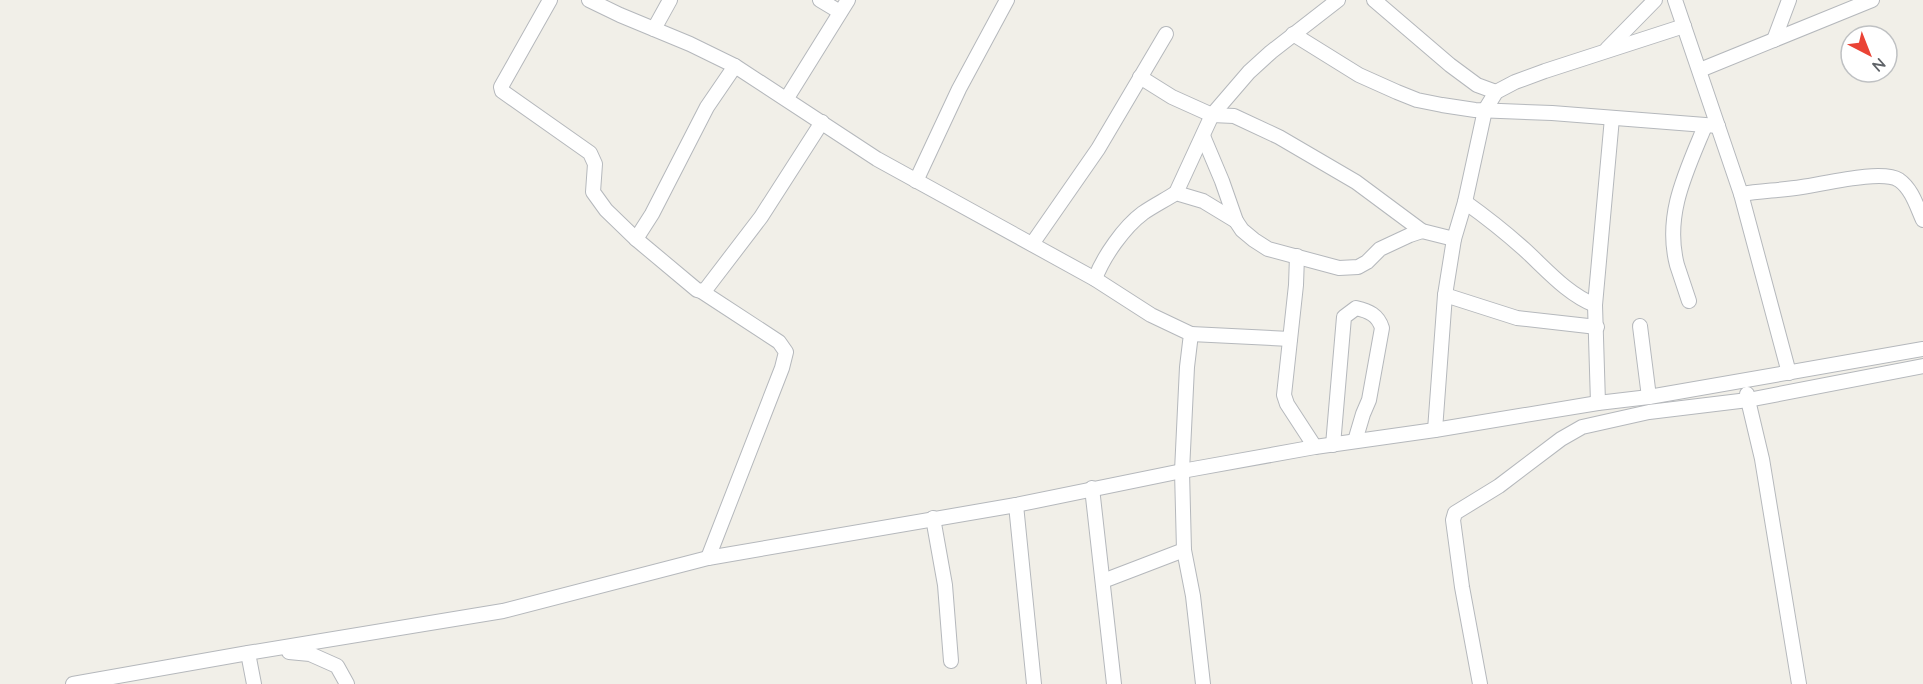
<svg xmlns="http://www.w3.org/2000/svg" width="1923" height="684" font-family="Quicksand,sans-serif">
<style>
.lines{fill:none;stroke-linecap:round;stroke-linejoin:round}
.minor-casing{stroke:#b5b8bc;stroke-width:16}
.minor{stroke:#fff;stroke-width:14}
</style>
<rect width="100%" height="100%" fill="#f1efe8"/>
<g class="lines">
<defs>
<g id="minor">
<path d="M550 0 501 87 502 91 590 153 595 164 593 192 606 210 636 239 697 290 701 291 779 342 786 352 782 368 708 558"/>
<path d="M589 0 620 15 690 44 735 66 877 159 1095 279 1151 315 1191 334 1187 367 1182 471 1184 550 1193 596 1203 684"/>
<path d="M820 0 840 12"/>
<path d="M1374 0 1450 65 1477 85 1496 92"/>
<path d="M1675 0 1741 194 1789 373"/>
<path d="M654 29 670 0"/>
<path d="M1293 34 1359 75 1397 92 1417 100 1442 105 1475 110 1552 113 1718 126"/>
<path d="M1774 40 1789 0"/>
<path d="M1607 49 1655 0"/>
<path d="M1700 70 1872 0"/>
<path d="M1140 77 1172 97 1212 115 1234 116 1279 137 1356 182 1422 231 1454 239"/>
<path d="M787 98 848 0"/>
<path d="M1203 136 1222 181 1236 221"/>
<path d="M916 181 959 89 1007 0"/>
<path d="M1176 193 1212 115 1249 72 1271 52 1338 0"/>
<path d="M1741 194C1762 191 1782 190 1802 187 1824 184 1882 169 1899 180 1912 189 1917 207 1923 220"/>
<path d="M1465 202C1486 217 1505 232 1524 249 1546 269 1567 294 1595 305"/>
<path d="M636 239 652 214 707 107 735 66"/>
<path d="M1032 244 1098 149 1166 34"/>
<path d="M1297 256 1296 285 1284 395 1287 404 1315 447"/>
<path d="M1095 279C1103 257 1124 227 1143 213 1153 206 1165 200 1176 193L1203 201 1236 221 1242 230 1254 240 1268 249 1339 268 1358 267 1367 262 1380 249 1410 235 1422 231"/>
<path d="M701 291 706 289 761 217 822 122"/>
<path d="M1445 295 1517 318 1597 327"/>
<path d="M1689 301C1685 289 1681 277 1677 265 1664 215 1686 172 1705 126"/>
<path d="M1640 326 1649 397"/>
<path d="M1191 334 1290 339"/>
<path d="M1747 394 1748 400 1923 366"/>
<path d="M1598 403 1595 305 1612 118"/>
<path d="M1435 430 1445 295 1454 239 1465 202 1485 110 1496 92 1515 82 1545 71 1684 26"/>
<path d="M1333 445 1344 317 1356 308C1369 311 1378 315 1382 328L1369 400 1363 414 1355 441"/>
<path d="M1092 488 1114 684"/>
<path d="M1016 505 1034 684"/>
<path d="M933 518 945 585 951 661"/>
<path d="M1103 581 1184 550"/>
<path d="M289 652 310 654 337 666 347 684"/>
<path d="M248 653 254 684"/>
<path d="M73 684 248 653 503 611 708 558 1016 505 1182 471 1315 447 1435 430 1598 403 1649 397 1923 349"/>
<path d="M1480 684 1462 587 1453 520 1455 513 1499 486 1561 439 1582 427 1649 412 1748 400 1762 459 1799 684"/>
</g>
</defs>
<use href="#minor" class="minor-casing"/>
<use href="#minor" class="minor"/>
</g>
<g transform="translate(1869 54) rotate(138)"><circle r="28" fill="#ffffff" stroke="#bfc1c3" stroke-width="1.5"/>
<path d="M0-4.5L10 22L0 15L-10 22Z" fill="#ea4335"/>
<text y="-9" font-size="16" font-weight="bold" text-anchor="middle" fill="#5f6368">N</text>
</g>
</svg>
